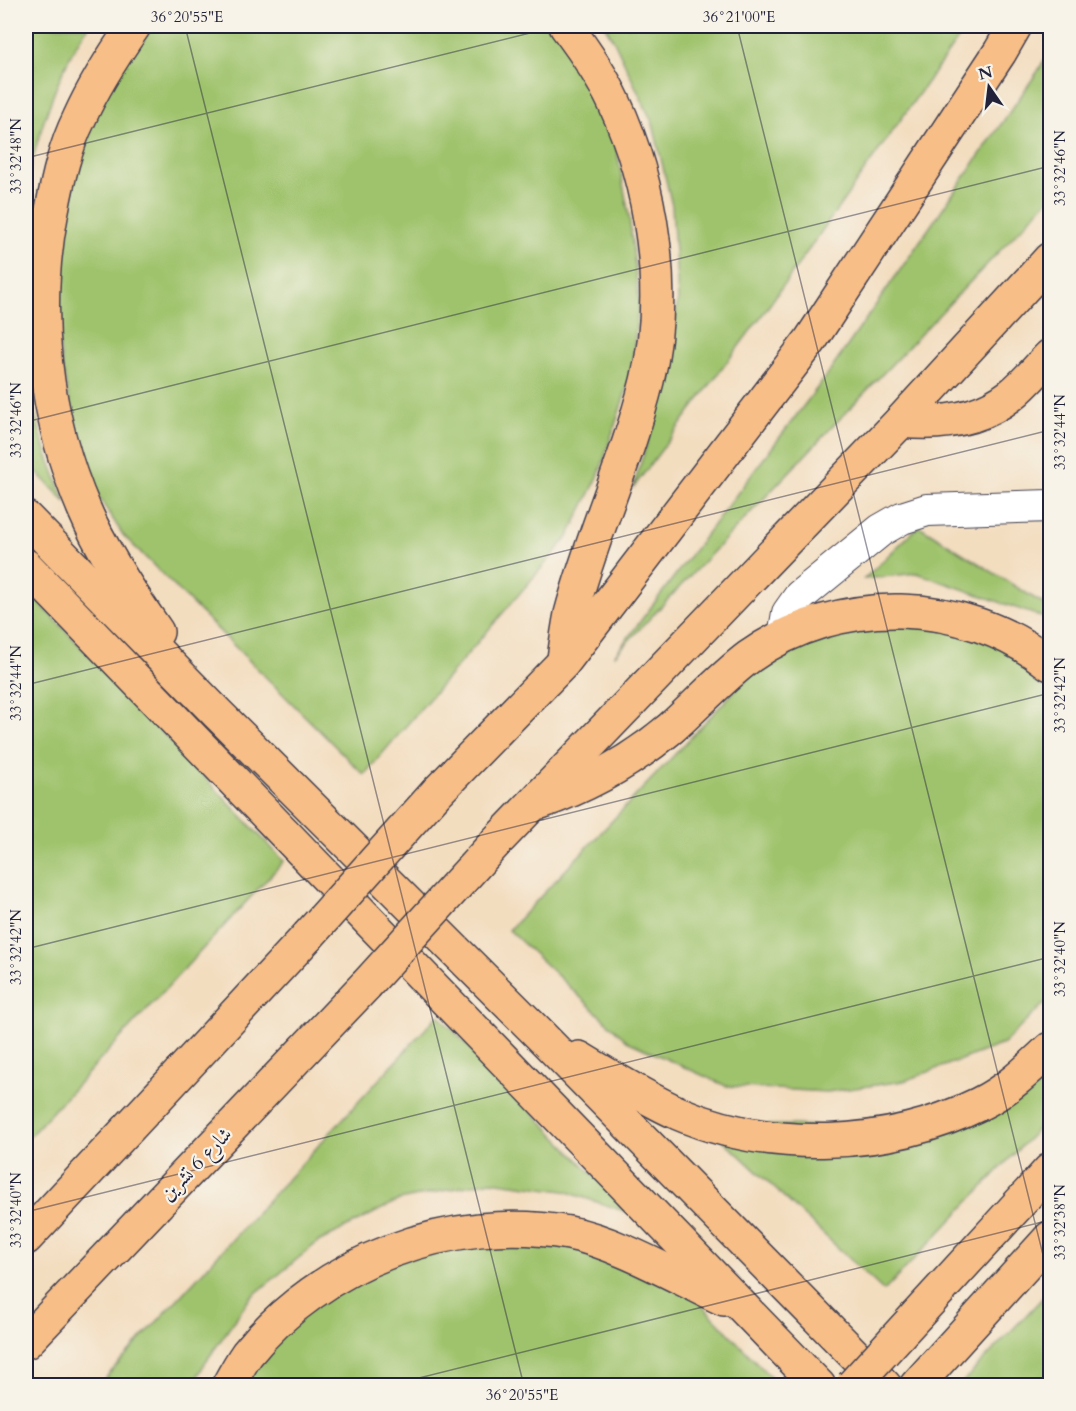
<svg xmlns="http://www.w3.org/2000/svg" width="1076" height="1411" font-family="Cardo,Amiri,serif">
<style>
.green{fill:#9fc36c;stroke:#607254;stroke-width:1.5}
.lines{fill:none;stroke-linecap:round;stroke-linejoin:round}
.minor-casing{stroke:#413e4f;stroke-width:34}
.major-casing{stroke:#413e4f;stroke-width:36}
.highway-casing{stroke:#413e4f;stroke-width:36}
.minor{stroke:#fff;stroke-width:32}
.major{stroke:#f7be87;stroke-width:33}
.highway{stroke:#f7be87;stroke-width:33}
.major-bridge-casing{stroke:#413e4f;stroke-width:36;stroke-linecap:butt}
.highway-bridge-casing{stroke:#413e4f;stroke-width:36;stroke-linecap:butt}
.major-bridge{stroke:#f7be87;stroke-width:33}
.highway-bridge{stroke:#f7be87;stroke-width:33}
.ticks{fill:none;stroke:#22223b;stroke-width:1.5;stroke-opacity:0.45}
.labels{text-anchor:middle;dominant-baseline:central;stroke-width:4.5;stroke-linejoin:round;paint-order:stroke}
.street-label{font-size:20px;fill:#22223b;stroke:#f7f3e8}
.neatline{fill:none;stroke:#22223b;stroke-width:2}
.ticks-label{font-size:15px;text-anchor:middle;fill:#22223b}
</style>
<rect width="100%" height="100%" fill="#f7f3e8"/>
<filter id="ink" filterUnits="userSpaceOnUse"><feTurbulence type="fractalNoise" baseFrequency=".0167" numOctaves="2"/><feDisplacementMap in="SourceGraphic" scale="12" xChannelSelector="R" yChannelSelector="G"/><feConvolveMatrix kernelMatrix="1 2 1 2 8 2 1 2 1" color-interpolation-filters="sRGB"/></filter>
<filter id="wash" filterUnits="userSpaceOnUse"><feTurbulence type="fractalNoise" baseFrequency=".008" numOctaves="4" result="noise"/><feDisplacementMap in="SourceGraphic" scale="24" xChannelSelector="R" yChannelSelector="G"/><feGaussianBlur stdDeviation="1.35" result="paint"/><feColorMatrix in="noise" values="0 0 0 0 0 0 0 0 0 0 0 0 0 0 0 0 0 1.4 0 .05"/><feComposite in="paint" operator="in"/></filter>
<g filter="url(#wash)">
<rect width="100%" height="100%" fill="#f3ddbf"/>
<g class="green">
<path d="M26 26H89C60 63 36 140 26 187Z"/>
<path d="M144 26H556L614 135 629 216 639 302 630 379 598 477 568 537 364 775 123 535 95 491 78 442 62 365 54 299 60 232 92 108Z"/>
<path d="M605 26H967L768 307 633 488 666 382 678 299 672 206 653 124 614 41Z"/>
<path d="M1050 49V198L614 656 830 371 1038 71Z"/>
<path d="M26 387 47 454 66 503 26 460Z"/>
<path d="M919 526 1050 608V620L917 573 864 579Z"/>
<path d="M26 589 284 861 26 1140Z"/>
<path d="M910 617 1032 654 1050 678V998L1003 1044 904 1081 827 1092 726 1086 627 1041 509 930 779 644Z"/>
<path d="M438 1015 630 1213 564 1191 491 1181 399 1200 318 1242 250 1298 205 1363 193 1385 98 1386Z"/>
<path d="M1050 1076V1116L884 1291 706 1124 951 1127 1044 1082Z"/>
<path d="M557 1228 681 1283 778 1385 239 1386 275 1332 411 1246Z"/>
<path d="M1050 1290V1385H960Z"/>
</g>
</g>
<g filter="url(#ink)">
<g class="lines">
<defs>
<path id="minor" d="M784 636 788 613 800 596 881 530 902 518 927 510 1050 506"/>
<g id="major">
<path d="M917 1315 1050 1170"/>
<path d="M916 1386 1050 1238"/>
</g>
<g id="highway">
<path d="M134 26C113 56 94 85 79 119 65 147 58 179 52 210 32 311 44 417 85 511 102 551 132 596 157 632"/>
<path d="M901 421C939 425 979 420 1011 395 1025 384 1037 369 1050 356"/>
<path d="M26 518 217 713 539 1034 885 1386"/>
<path d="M26 566 819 1386"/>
<path d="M564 659C566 644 568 629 571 614 592 535 627 461 647 381 669 293 652 184 614 102 601 74 584 50 566 26"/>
<path d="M437 792 563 663 810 341 1000 52 1015 26"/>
<path d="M541 802C589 785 632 761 671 728 697 705 721 678 749 657 838 593 965 596 1050 664"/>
<path d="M497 841 901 421 1050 259"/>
<path d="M579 1058C611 1077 643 1097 678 1113 771 1153 888 1149 979 1104 1006 1091 1028 1070 1050 1049"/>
<path d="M26 1238 308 936"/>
<path d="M26 1342 366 985"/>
<path d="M228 1386C234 1375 240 1364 247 1354 321 1261 452 1212 569 1233 617 1242 678 1278 724 1299"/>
</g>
</defs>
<use href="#minor" class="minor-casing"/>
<use href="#major" class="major-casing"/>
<use href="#highway" class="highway-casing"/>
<use href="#minor" class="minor"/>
<use href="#major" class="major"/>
<use href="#highway" class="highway"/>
<defs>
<path id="major-bridge" d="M852 1386 917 1315"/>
<g id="highway-bridge">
<path d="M308 936 437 792"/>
<path d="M366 985 497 841"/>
</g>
</defs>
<use href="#major-bridge" class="major-bridge-casing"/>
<use href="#highway-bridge" class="highway-bridge-casing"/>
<use href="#major-bridge" class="major-bridge"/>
<use href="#highway-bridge" class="highway-bridge"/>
</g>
</g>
<path class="ticks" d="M185 26 524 1386M737 26 1050 1283M26 158 558 26M26 422 1050 166M26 685 1050 430M26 949 1050 693M26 1212 1050 957M387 1386 1050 1220"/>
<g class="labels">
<g class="street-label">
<text transform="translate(196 1164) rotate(-46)">شارع 6 تشرين</text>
</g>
</g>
<rect width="1076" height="1411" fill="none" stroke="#f7f3e8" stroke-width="66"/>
<g transform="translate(989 87) rotate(346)" stroke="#f7f3e8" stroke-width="4.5" paint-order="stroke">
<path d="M0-4.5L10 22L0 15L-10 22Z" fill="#22223b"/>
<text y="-9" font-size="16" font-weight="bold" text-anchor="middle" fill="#22223b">N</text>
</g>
<rect x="33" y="33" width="1010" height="1345" class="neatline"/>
<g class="ticks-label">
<text x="187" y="22">36°20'55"E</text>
<text x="739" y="22">36°21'00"E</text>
<text transform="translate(16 156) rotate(-90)" y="5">33°32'48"N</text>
<text transform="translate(1060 168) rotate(-90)" y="5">33°32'46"N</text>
<text transform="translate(16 420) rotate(-90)" y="5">33°32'46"N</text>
<text transform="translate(1060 432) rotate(-90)" y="5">33°32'44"N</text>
<text transform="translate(16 683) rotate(-90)" y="5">33°32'44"N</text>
<text transform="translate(1060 695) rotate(-90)" y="5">33°32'42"N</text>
<text transform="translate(16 947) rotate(-90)" y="5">33°32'42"N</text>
<text transform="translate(1060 959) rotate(-90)" y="5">33°32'40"N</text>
<text transform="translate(16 1210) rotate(-90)" y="5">33°32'40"N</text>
<text transform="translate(1060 1222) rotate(-90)" y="5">33°32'38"N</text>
<text x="522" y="1400">36°20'55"E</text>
</g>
</svg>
